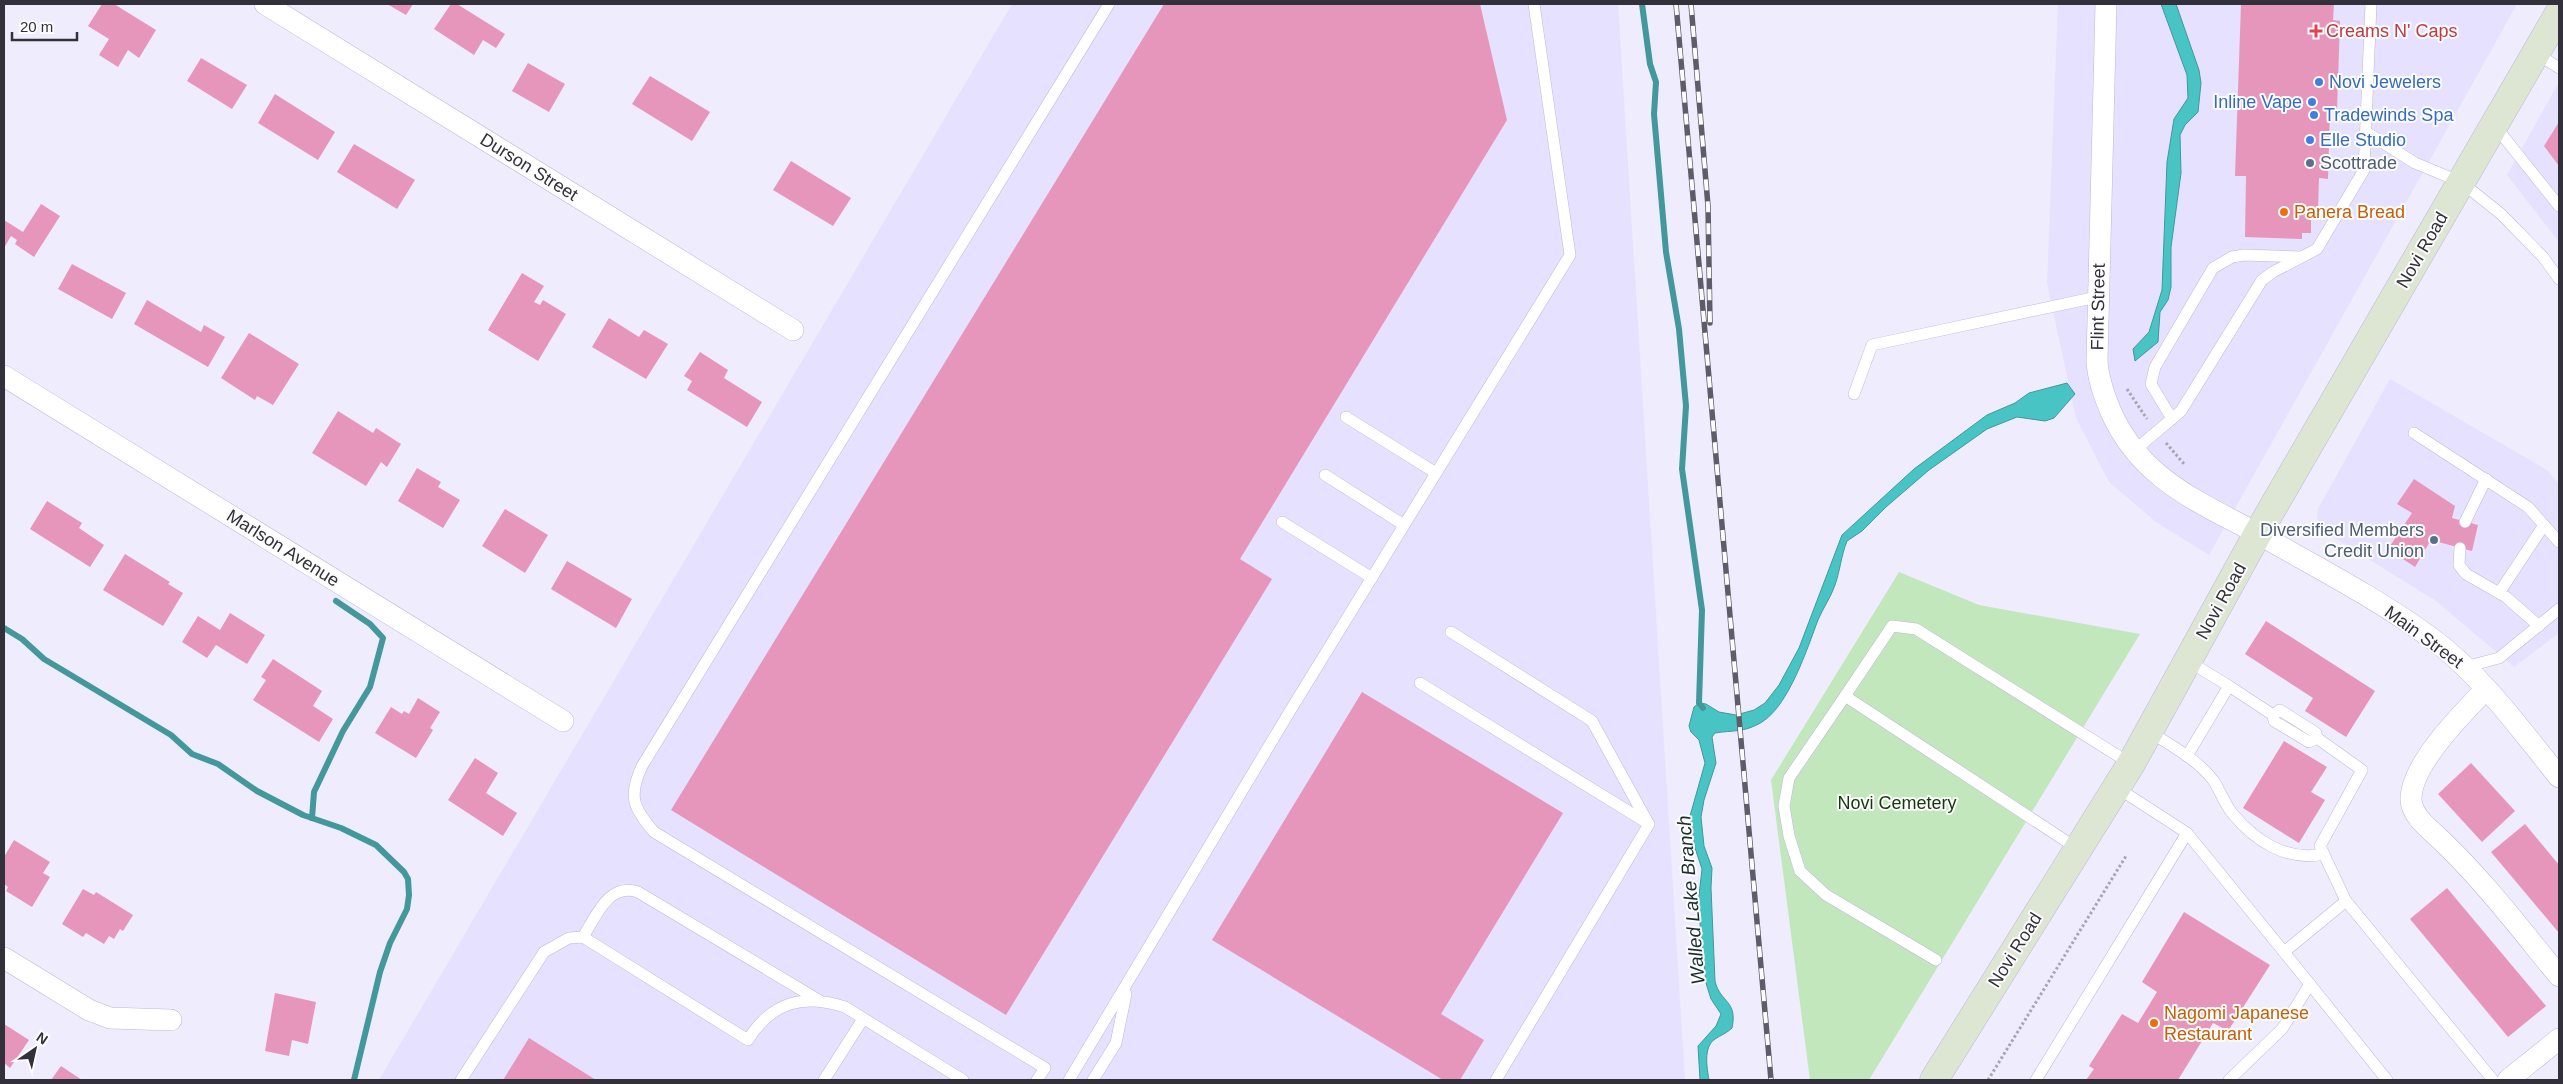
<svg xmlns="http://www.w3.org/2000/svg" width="2563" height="1084" font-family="Helvetica,sans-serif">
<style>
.built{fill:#e5e1fe}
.green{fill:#c3e7bc}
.water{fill:#49c4c4;stroke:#42989b}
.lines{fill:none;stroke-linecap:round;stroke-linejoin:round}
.stream{stroke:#42989b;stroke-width:6}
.building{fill:#e696bb}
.service-casing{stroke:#bdb8d5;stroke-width:12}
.minor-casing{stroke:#bdb8d5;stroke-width:22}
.secondary-casing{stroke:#bdb8d5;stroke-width:29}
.path{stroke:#a7a4b3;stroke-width:3;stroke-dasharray:2.5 2.5;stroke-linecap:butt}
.service{stroke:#fff;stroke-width:11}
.minor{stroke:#fff;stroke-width:21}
.secondary{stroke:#dce6d3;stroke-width:28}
.rail-casing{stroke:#5e5c69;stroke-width:5.5}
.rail{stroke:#fcfcfc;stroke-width:4;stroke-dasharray:11;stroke-linecap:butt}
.health-dot{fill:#e0444e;stroke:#fcfcfc;stroke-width:2}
.shop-dot{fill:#3f7fe0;stroke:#fcfcfc;stroke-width:2}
.service-dot{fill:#5c6f8a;stroke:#fcfcfc;stroke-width:2}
.food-dot{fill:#e8710a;stroke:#fcfcfc;stroke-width:2}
.labels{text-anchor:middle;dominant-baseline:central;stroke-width:4;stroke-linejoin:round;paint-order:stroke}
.health-label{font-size:18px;fill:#be3a42;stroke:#fcfcfc;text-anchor:start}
.shop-label{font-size:18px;fill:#366cbe;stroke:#fcfcfc;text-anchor:start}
.service-label{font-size:18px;fill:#4e5e75;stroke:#fcfcfc;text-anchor:start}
.street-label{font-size:18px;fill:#32303b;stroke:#fcfcfc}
.food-label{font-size:18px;fill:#c56008;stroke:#fcfcfc;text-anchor:start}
.park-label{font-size:18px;fill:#13380c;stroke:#fcfcfc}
.water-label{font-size:19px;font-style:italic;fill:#182d2d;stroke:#fcfcfc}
</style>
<rect width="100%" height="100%" fill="#efecfe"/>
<g class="built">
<path d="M1012 4H1618L1685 1080H379Z"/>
<path d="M2058 4H2517L2209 555 2156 522 2109 482 2076 418 2047 283Z"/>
<path d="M2559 82V242L2507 175Z"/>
<path d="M2390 379 2547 470 2559 484V633L2514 667 2436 601 2322 530 2317 518 2318 509Z"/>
</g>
<path class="green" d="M1899 572 1979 605 2140 634 1869 1080H1810L1771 780Z"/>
<g class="water">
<path d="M2161 4H2176L2199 70 2201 83 2198 112 2185 125 2180 135 2181 173 2171 247V287L2168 300 2160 312 2158 342 2135 361 2133 349 2149 332 2162 290 2167 162 2174 119 2188 98 2187 75Z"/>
<path d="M2067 383 2075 394 2054 418 2045 421 2017 417 1987 429 1929 470 1886 507 1862 531 1847 541C1841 556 1840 571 1835 585 1831 597 1823 608 1818 620 1807 649 1789 705 1762 722 1744 733 1733 730 1715 733L1712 737 1716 763 1704 800 1701 817 1704 846 1712 868 1711 888 1715 981C1720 1003 1738 1000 1732 1028 1727 1033 1721 1035 1715 1039 1703 1047 1707 1068 1709 1080H1700L1698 1046 1716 1026 1721 1014 1711 999 1706 983 1698 904 1702 869 1695 848 1690 816 1705 763 1699 740 1691 732 1689 726 1694 707 1699 703 1706 704 1719 712 1736 715 1754 710 1765 703 1779 685 1799 648 1842 535 1914 469 1987 415 2015 403 2029 393Z"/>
</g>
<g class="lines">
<g class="stream">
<path d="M1642 4 1650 64 1656 82 1654 114 1666 252 1679 329 1686 406 1682 469 1702 610 1699 703 1703 708"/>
<path d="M4 628 22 639 44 659 171 735 192 754 218 764 257 791 303 815 341 828 376 845 404 872 408 879 409 895 407 909 390 943 380 972 354 1080"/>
<path d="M312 818 314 792 343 731 370 687 383 638 370 624 336 601"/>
</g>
</g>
<g class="building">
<path d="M102 4H114L156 30 139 58 128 50 118 67 99 55 109 39 88 26Z"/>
<path d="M387 4H413L406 15Z"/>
<path d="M451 4H457L505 34 496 48 483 40 474 55 434 29Z"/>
<path d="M1164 4H1480L1507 120 1240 559 1272 579 1006 1015 671 810Z"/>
<path d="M2241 4H2334L2333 20 2340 21 2337 110 2330 109 2328 179 2319 178 2318 211H2311V233H2302V239L2245 237 2246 176H2235Z"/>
<path d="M201 58 247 85 232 109 187 81Z"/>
<path d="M528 63 565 84 549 112 512 91Z"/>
<path d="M650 76 710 112 692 141 632 104Z"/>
<path d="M275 94 335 132 318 160 258 123Z"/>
<path d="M2559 122V166L2544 146Z"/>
<path d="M354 144 415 180 397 209 337 172Z"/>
<path d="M791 161 851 198 833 226 773 190Z"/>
<path d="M41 204 60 216 34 257 15 244 17 240 11 236 4 248V220L23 232Z"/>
<path d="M72 264 126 293 112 319 58 289Z"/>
<path d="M522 273 544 286 534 302 540 305 543 300 566 314 538 361 488 330Z"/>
<path d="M147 300 201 332 204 325 225 337 208 367 134 324Z"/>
<path d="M609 318 639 337 644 330 668 344 646 379 592 347Z"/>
<path d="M249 333 299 364 273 405 257 396 255 400 221 378Z"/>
<path d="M700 352 728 370 724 378 762 402 747 427 687 390 692 381 684 376Z"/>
<path d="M338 411 373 433 376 428 401 444 387 467 381 462 366 486 312 453Z"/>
<path d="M417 468 441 482 438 487 460 500 443 528 398 501Z"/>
<path d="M2414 479 2455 506 2452 518 2478 525 2472 551 2431 540 2415 567 2388 549 2412 513 2397 504Z"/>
<path d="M47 501 82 523 79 528 104 545 90 567 30 529Z"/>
<path d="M505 509 548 535 525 573 482 546Z"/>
<path d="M125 554 170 582 168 584 183 593 163 626 103 590Z"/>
<path d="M567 561 632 599 616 628 551 589Z"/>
<path d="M230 613 265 635 247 664 216 645 207 658 182 642 198 616 220 630Z"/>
<path d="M2266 621 2375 691 2346 737 2305 711 2313 698 2245 654Z"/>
<path d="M273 659 322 691 313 706 333 719 319 742 253 700 266 680 261 677Z"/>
<path d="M1362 692 1563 813 1441 1014 1484 1040 1460 1080H1443L1212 940Z"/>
<path d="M418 698 440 712 430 728 433 730 416 758 375 733 391 707 402 714 404 711 409 714Z"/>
<path d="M2284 741 2327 767 2311 792 2325 800 2299 843 2243 808Z"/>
<path d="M475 758 498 773 486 793 517 813 503 836 448 800Z"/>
<path d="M2471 763 2515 811 2482 842 2438 794Z"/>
<path d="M2525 824 2559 865V933L2491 852Z"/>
<path d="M14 840 50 862 43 873 50 877 32 907 6 891 8 887 4 884V857Z"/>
<path d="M2447 888 2546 1006 2508 1037 2410 919Z"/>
<path d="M83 889 94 895 96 892 133 915 123 931 120 929 114 939 109 936 104 944 86 933 83 937 62 924Z"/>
<path d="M2184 912 2270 965 2228 1031 2213 1023 2178 1080H2086L2094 1069 2089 1066 2122 1014 2138 1023 2157 992 2142 982Z"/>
<path d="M275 993 316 1002 308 1044 292 1040 289 1056 265 1051Z"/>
<path d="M4 1024 29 1040 10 1068 4 1063Z"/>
<path d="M529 1038 596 1080H503Z"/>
<path d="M61 1066 82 1080H51Z"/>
</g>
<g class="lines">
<defs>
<g id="service">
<path d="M2536 53 2559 68"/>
<path d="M2495 126 2559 206"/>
<path d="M2366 132 2415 163 2461 182 2501 214 2543 257 2559 279"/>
<path d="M1854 394 1872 345 2097 297"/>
<path d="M1346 417 1436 473"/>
<path d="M2172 419 2151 384 2155 367 2213 268 2232 257 2244 255 2300 257"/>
<path d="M2414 433 2528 507 2559 542"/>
<path d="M2134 451 2181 411 2262 280 2273 272 2317 249 2364 170 2371 4"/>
<path d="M1325 475 1404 525"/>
<path d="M1282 522 1372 578"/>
<path d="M2465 522 2486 479"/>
<path d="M2460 548 2459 565 2466 574 2506 597 2539 626"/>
<path d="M2499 593 2544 525"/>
<path d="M1451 632 1592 721 1648 823"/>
<path d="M2465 667 2499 658 2559 609"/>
<path d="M1420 683 1649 824 1496 1080"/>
<path d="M2229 686 2273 715 2274 721 2309 742 2317 738"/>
<path d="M1845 696 1789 778 1784 806 1789 836 1800 871 1826 895 1936 960"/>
<path d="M2273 715 2280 710 2316 733 2317 738 2362 770 2320 846 2346 901"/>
<path d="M2149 731C2171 746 2197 759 2213 780 2220 790 2224 803 2232 813 2255 841 2287 862 2324 854"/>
<path d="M2187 756 2229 686 2188 661"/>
<path d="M2116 787 2187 833 2284 952 2346 901 2493 1080"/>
<path d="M2078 849 1845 696 1892 626 1916 629 2131 764"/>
<path d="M2284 952 2387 1080"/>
<path d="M820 1001 638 892C609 882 596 916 583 937L748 1040C772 1001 804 994 845 1007L963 1080"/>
<path d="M461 1080 544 952 569 938 583 937"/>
<path d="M824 1080 863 1019"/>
<path d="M1037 1080 1045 1068 654 832C633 808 628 796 642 766L1109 4"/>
<path d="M1069 1080 1290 711 1570 255 1534 4"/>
<path d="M1093 1080 1116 1043 1126 994"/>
<path d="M2036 1080 2187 833"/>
<path d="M2229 1080 2282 1029 2310 984"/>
</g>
<g id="minor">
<path d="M265 4 793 330"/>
<path d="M2106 4 2097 361C2098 379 2104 395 2111 412 2143 484 2206 504 2269 540 2324 571 2381 601 2431 638 2482 675 2520 729 2559 777"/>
<path d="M4 376 563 721"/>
<path d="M2486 689C2463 713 2410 765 2411 800 2412 817 2431 830 2442 841 2485 882 2521 930 2559 976"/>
<path d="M4 958 89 1010 110 1018 171 1020"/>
<path d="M2508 1080 2559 1039"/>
</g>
<path id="secondary" d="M1934 1080 2131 764 2258 533 2559 13"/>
</defs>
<use href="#service" class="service-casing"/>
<use href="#minor" class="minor-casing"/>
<use href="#secondary" class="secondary-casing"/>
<g class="path">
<path d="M2127 389 2147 419"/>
<path d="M2166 443 2185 465"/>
<path d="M1988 1080 2126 856"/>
</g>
<use href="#service" class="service"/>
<use href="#minor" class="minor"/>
<use href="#secondary" class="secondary"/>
<defs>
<g id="rail">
<path d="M1676 4 1771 1080"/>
<path d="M1691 4 1708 206 1710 323"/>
</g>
</defs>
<use href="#rail" class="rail-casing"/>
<use href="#rail" class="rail"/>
</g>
<path class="health-dot" d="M2313.5 23.5h5v5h5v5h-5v5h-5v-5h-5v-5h5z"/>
<g class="shop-dot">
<circle cx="2319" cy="82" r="5"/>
<circle cx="2312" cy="102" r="5"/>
<circle cx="2314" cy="115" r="5"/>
<circle cx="2310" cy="140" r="5"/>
</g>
<g class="service-dot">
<circle cx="2310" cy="163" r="5"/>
<circle cx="2434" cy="540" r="5"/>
</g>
<g class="food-dot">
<circle cx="2284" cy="212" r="5"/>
<circle cx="2154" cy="1023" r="5"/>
</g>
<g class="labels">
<g class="health-label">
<text x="2326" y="31">Creams N' Caps</text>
</g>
<g class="shop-label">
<text x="2329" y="82">Novi Jewelers</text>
<text x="2302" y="102" text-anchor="end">Inline Vape</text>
<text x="2324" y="115">Tradewinds Spa</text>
<text x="2320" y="140">Elle Studio</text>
</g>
<g class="service-label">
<text x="2320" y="163">Scottrade</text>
<text x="2424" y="530" text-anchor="end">Diversified Members<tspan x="2424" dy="21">Credit Union</tspan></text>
</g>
<g class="street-label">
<text transform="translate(529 167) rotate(32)">Durson Street</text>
<text transform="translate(2422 250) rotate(-60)">Novi Road</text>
<text transform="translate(2098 307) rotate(-89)">Flint Street</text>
<text transform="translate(283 548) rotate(32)">Marlson Avenue</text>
<text transform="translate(2221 601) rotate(-61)">Novi Road</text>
<text transform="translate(2424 637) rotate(36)">Main Street</text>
<text transform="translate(2015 950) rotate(-58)">Novi Road</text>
</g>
<g class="food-label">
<text x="2294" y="212">Panera Bread</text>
<text x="2164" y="1013">Nagomi Japanese<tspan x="2164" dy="21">Restaurant</tspan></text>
</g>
<g class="park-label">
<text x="1897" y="803">Novi Cemetery</text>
</g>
<g class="water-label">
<text transform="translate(1691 900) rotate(-95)">Walled Lake Branch</text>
</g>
</g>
<rect width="2563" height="1084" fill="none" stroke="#32303b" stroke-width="10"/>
<g transform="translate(35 1049) rotate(34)" stroke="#fcfcfc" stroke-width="4" paint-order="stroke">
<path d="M0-4L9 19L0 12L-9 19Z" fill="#32303b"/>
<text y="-8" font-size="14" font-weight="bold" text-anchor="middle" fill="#32303b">N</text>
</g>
<path d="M12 32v8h65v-8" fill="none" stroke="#32303b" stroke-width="2.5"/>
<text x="20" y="32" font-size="15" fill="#32303b" stroke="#fcfcfc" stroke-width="4" paint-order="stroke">20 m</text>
</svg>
